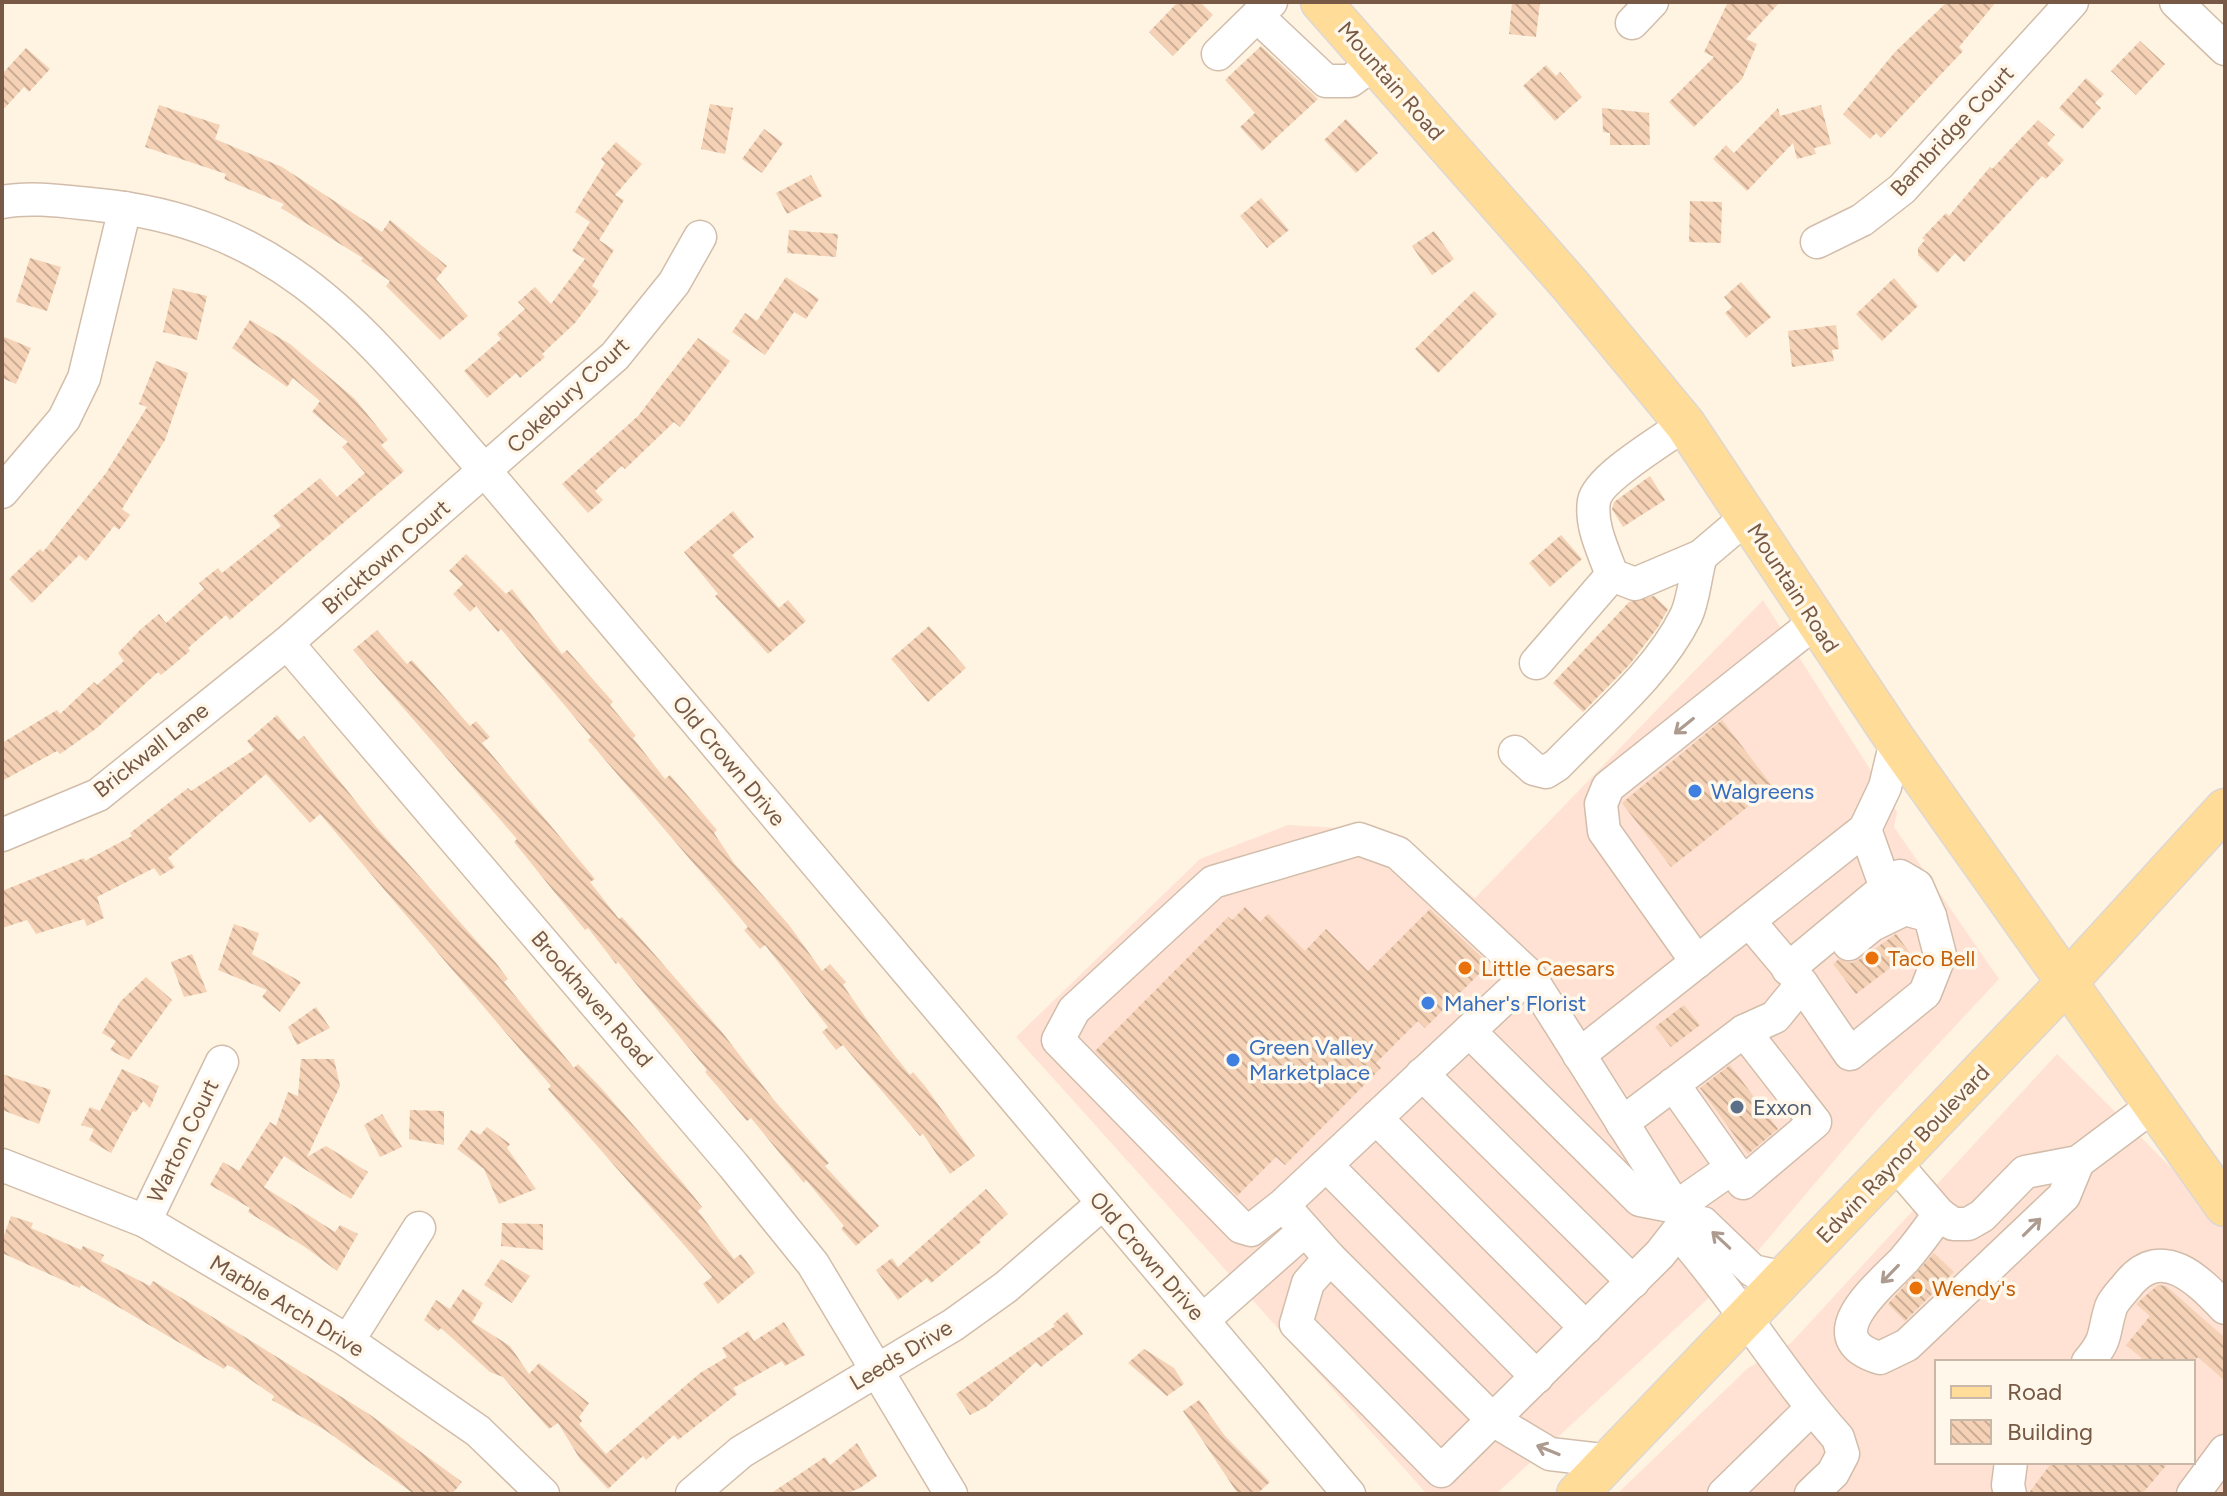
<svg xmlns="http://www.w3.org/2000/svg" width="2227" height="1496" font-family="Figtree,sans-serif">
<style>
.commercial{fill:#ffe2d4;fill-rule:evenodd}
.building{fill:url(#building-back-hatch)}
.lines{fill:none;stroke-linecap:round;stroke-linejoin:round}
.minor-casing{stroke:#d2bdaa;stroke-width:35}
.major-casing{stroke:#ded7d3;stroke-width:43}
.minor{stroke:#fff;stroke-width:32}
.major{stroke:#ffdc97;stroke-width:40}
.oneway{stroke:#ad9b90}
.shop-dot{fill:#3f7fe0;stroke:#fff7e9;stroke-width:3}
.food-dot{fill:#e8710a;stroke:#fff7e9;stroke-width:3}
.service-dot{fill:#5c6f8a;stroke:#fff7e9;stroke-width:3}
.labels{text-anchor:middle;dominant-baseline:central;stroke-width:7;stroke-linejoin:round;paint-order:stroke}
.street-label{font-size:22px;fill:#775946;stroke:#fff7e9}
.shop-label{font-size:22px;fill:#366cbe;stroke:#fff7e9;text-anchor:start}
.food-label{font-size:22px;fill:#c56008;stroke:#fff7e9;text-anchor:start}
.service-label{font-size:22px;fill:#4e5e75;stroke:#fff7e9;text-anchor:start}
</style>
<defs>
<pattern id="building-back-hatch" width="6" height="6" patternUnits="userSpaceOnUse" patternTransform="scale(2)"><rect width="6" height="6" fill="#f5d2b6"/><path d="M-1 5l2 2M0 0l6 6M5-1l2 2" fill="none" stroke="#cbad96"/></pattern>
</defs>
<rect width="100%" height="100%" fill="#fef4e1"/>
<g class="commercial">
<path d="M1763 600 1897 812 1894 827 1999 979 1877 1110 1751 1259 1496 1494H1427L1016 1037 1200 859 1288 825 1386 831 1475 898Z"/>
<path d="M2057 1054 2225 1221V1494H1617L1748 1368 1791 1343ZM1937 1362H2193V1462H1937Z"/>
</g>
<g class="building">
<path d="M1178 2H1200L1213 15 1173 56 1149 32Z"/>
<path d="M1512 2H1540L1536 37 1509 34Z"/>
<path d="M1728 2H1780L1746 39 1757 44 1742 79 1694 127 1669 102 1714 57 1704 52Z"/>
<path d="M1947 2H1996L1959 47 1963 51 1881 138 1876 133 1870 139 1843 114 1895 52Z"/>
<path d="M2140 41 2165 64 2136 95 2111 71Z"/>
<path d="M1261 46 1318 99 1262 151 1240 127 1255 113 1225 80Z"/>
<path d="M26 48 50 69 29 92 24 87 2 111V74Z"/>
<path d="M1546 65 1556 76 1560 72 1582 97 1555 121 1523 86Z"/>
<path d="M2086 78 2104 94 2095 103 2101 108 2082 129 2059 108Z"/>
<path d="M710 104 733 108 725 154 701 149Z"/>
<path d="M159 105 220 125 215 139 282 167 382 232 390 220 447 266 436 279 468 316 440 340 386 286 390 281 361 261 363 258 281 208 284 204 224 179 226 174 145 147Z"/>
<path d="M1821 105 1831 144 1814 148 1816 154 1797 159 1793 143 1747 191 1713 159 1726 145 1734 153 1778 108 1780 116Z"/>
<path d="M1602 108 1649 113 1650 145H1610V133L1603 132Z"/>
<path d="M1346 119 1378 153 1356 173 1324 140Z"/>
<path d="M2038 120 2055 135 2047 144 2064 160 2046 179 2042 176 1964 262 1955 253 1937 273 1918 255V248L1925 240 1922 238 1946 213 1949 216 1990 167 1992 169Z"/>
<path d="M764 129 783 143 762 173 742 159Z"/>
<path d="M616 142 642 164 615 195 624 200 599 240 614 250 592 286 599 291 575 323 542 354 545 357 520 378 516 373 487 398 464 371 501 339 497 334 525 309 518 302 535 287 551 304 585 259 572 251 590 222 575 212 605 163 601 159Z"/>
<path d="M811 175 822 196 787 214 776 193Z"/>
<path d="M1261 198 1289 230 1267 248 1240 216Z"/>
<path d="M1690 201 1722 202 1721 243 1689 242Z"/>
<path d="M789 230 838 234 836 257 787 253Z"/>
<path d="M1434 231 1454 259 1432 275 1412 246Z"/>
<path d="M30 258 61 267 47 311 16 302Z"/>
<path d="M786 277 819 299 806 319 794 312 765 355 732 332 745 313 757 321Z"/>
<path d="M1894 278 1918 306 1882 341 1856 314Z"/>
<path d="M1741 282 1771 317 1746 338 1725 313 1732 307 1724 297Z"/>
<path d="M173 288 207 296 197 340 163 332Z"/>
<path d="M1474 291 1497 314 1438 373 1415 349Z"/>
<path d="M250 320 290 344 355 399 388 440 381 445 404 471 230 620 226 615 188 648 190 651 161 675 158 672 97 728 60 754 57 751 2 781V743L57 710 60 714 94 682 97 685 124 661 118 653 141 629 159 614 166 623 204 589 199 583 218 568 222 573 281 526 273 516 320 478 337 497 365 473 342 447 348 442 312 412 320 401 293 378 287 387 232 348Z"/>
<path d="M1836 325 1839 349 1832 350 1834 361 1792 367 1788 331Z"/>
<path d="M2 336 31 348 16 384 2 378Z"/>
<path d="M698 338 730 361 680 427 674 422 625 469 622 466 595 491 603 500 588 513 562 484 638 416Z"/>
<path d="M156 361 188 373 165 440 122 509 130 515 119 530 114 526 86 561 79 555 32 603 9 579 40 549 43 552 106 473 147 407 139 404Z"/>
<path d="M1650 476 1665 500 1623 527 1612 509 1614 502Z"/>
<path d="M733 511 754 537 732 555 779 608 788 600 806 621 768 654 715 596 718 594 684 552Z"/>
<path d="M1561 535 1582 559 1550 587 1529 563Z"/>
<path d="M466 554 506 594 512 589 562 654 567 650 613 702 610 705 636 736 633 738 665 779 670 775 717 830 714 833 734 863 789 925 822 971 830 964 846 982 843 985 870 1024 910 1075 913 1072 925 1086 975 1156 950 1174 923 1134 920 1136 843 1045 836 1050 822 1032 828 1027 765 945 760 949 744 930 748 927 588 740 591 737 501 629 498 632 476 606 470 612 453 594 463 584 449 571Z"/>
<path d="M1654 596 1668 609 1658 627 1630 664 1583 712 1553 683 1629 602Z"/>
<path d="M929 626 966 668 928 702 891 659Z"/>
<path d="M377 630 407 664 412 660 470 726 476 721 490 737 482 743 595 879 590 882 619 919 622 917 722 1032 773 1099 829 1163 825 1166 879 1226 856 1246 841 1229 844 1226 806 1180 804 1183 751 1118 747 1121 705 1072 707 1070 618 962 616 964 588 928 585 930 514 842 517 839 353 650Z"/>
<path d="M277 715 298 740 304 736 377 828 496 963 508 979 504 982 574 1068 578 1064 603 1090 683 1183 702 1207 698 1211 734 1259 741 1254 755 1273 718 1304 703 1284 712 1277 563 1107 548 1089 551 1086 320 814 310 823 266 774 168 858 175 867 160 876 154 868 97 897 104 918 87 926 84 919 36 934 27 920 2 928V891L84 858 85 861 132 836 130 833 188 788 191 791 254 750 247 741Z"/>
<path d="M1722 720 1773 787 1671 867 1622 803Z"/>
<path d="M1245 907 1260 922 1268 914 1305 951 1326 929 1368 971 1430 909 1489 964 1425 1028 1418 1021 1376 1063 1381 1068 1285 1165 1276 1157 1237 1196 1095 1051 1228 917 1232 920Z"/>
<path d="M234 924 259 933 252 954 301 982 280 1012 262 997 267 990 218 970Z"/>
<path d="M1896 934 1910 953 1856 994 1833 964 1839 959 1851 963 1860 959Z"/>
<path d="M192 954 207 992 184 997 171 962Z"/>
<path d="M146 977 172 1000 129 1060 110 1050 116 1041 102 1033 120 1002Z"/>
<path d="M1684 1005 1700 1025 1671 1047 1655 1027Z"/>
<path d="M316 1007 330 1028 297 1045 288 1027Z"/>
<path d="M301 1059H334L340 1086 307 1157 326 1146 368 1172 351 1199 284 1156 264 1187 335 1232 340 1225 358 1234 337 1271 305 1247 248 1212 250 1208 210 1185 223 1162 239 1171 270 1122 276 1126 288 1092 298 1096Z"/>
<path d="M1730 1065 1778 1129 1748 1154 1700 1088Z"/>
<path d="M122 1069 159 1086 150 1108 143 1101 136 1112 133 1111 111 1153 89 1140 94 1129 81 1125 90 1107 100 1111Z"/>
<path d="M2 1074 51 1090 39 1124 2 1110Z"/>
<path d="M410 1110 444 1111V1145L409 1139Z"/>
<path d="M382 1114 402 1147 380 1157 364 1125Z"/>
<path d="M487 1127 510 1144 507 1148 536 1189 499 1204 484 1169 457 1149 471 1130 480 1135Z"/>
<path d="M986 1189 1008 1214 979 1240 981 1242 931 1283 927 1278 898 1300 876 1270 892 1258 898 1267Z"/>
<path d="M11 1216 33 1223 31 1228 81 1250 83 1246 104 1255 101 1261 150 1286 153 1281 185 1300 369 1414 462 1482 452 1494H414L325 1430 272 1400 274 1396 232 1367 227 1365 224 1369 81 1285 80 1288 2 1253V1241Z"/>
<path d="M502 1223 543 1224V1250L501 1246Z"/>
<path d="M1934 1253 1954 1272 1905 1321 1888 1304Z"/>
<path d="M501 1259 530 1276 512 1303 484 1285Z"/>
<path d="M2158 1285 2166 1286 2225 1338V1381L2198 1357 2193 1362H2146L2126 1345 2150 1316 2136 1304Z"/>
<path d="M463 1289 483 1303 472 1322 510 1346 529 1374 539 1363 589 1403 579 1417 582 1421 579 1424 606 1454 700 1373 727 1357 722 1348 748 1331 754 1341 784 1322 805 1355 785 1366 782 1361 733 1388 737 1394 678 1440 674 1435 646 1460 643 1456 608 1489 580 1459 558 1423 549 1429 503 1377 490 1372 441 1328 438 1331 424 1320 436 1300 450 1309Z"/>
<path d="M1067 1312 1083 1334 1041 1367 1036 1362 986 1407 970 1415 956 1394 1055 1326 1053 1324Z"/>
<path d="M1144 1349 1174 1368 1184 1384 1167 1396 1128 1363Z"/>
<path d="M1199 1400 1225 1436 1270 1482 1257 1494H1238L1183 1411Z"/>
<path d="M857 1443 877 1476 860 1488 845 1494H770L825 1457 830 1465Z"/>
<path d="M2052 1462H2169L2142 1494H2028Z"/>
</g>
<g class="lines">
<defs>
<g id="minor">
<path d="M2176 2 2225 49"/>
<path d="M1257 16 1326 81H1350L1375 63"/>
<path d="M1632 23 1652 2"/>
<path d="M1218 54 1271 2"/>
<path d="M2 202C33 196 68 202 99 205 290 224 369 338 486 472L1349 1494"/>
<path d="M1817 242 1862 220 1902 189 2072 2"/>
<path d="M1685 424C1665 439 1598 478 1594 501 1590 526 1604 552 1612 575L1635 584 1701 556 1747 517"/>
<path d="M2 492 64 419 84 378 125 208"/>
<path d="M287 643 733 1165 813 1264 951 1494"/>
<path d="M1536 663 1612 575"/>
<path d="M1515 752 1534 769 1546 772 1557 765C1601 719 1658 673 1686 616 1694 599 1695 575 1701 556"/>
<path d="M1865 829 1886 888"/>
<path d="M2 835 98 795 287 643 615 356 674 283 700 237"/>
<path d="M1749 921 1802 984"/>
<path d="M1849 944 1872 925 1905 909 1930 916"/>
<path d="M1697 962 1604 831 1601 804 1608 787 1814 623"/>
<path d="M1469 1031 1640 1200 1676 1207 1732 1168"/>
<path d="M1744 1031 1775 1017 1802 984 1850 1054 1925 993 1940 955 1930 916 1917 886 1900 876 1788 969"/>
<path d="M1579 1055 1865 829 1885 787 1896 741"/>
<path d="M1422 1074 1633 1282"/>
<path d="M1376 1118 1586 1328"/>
<path d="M1622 1123 1744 1031 1815 1122 1743 1183 1673 1084"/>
<path d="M1895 1163 1939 1214 1953 1224H1968L1982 1216 2025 1172 2078 1162 2154 1105"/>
<path d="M2 1165 145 1221 348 1341 478 1431 543 1494"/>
<path d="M1326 1165 1537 1377"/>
<path d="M1283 1205 1330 1258 1308 1283 1296 1324 1441 1471 1660 1254 1685 1222 1529 975 1283 1205 1251 1230 1241 1227 1058 1040 1074 1010 1213 882 1359 839 1398 853 1529 975"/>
<path d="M1939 1214C1928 1230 1917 1245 1904 1260 1882 1284 1812 1338 1880 1358L1907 1345 2064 1196 2078 1162"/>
<path d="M145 1221 222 1062"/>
<path d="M1330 1258 1493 1420 1550 1454 1610 1461"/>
<path d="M1785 1278 1753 1271 1703 1223 1685 1222 1683 1238C1739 1302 1782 1375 1838 1438L1843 1454 1833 1473 1811 1494"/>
<path d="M1203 1320 1305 1230"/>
<path d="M348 1341 419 1228"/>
<path d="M2088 1362C2109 1337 2102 1335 2111 1307 2114 1299 2124 1290 2129 1283 2163 1243 2199 1281 2225 1308"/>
<path d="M692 1494 741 1452 953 1325 1006 1287 1102 1204"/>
<path d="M1724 1494 1812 1408"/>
<path d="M2010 1494 2008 1485 2011 1462"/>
<path d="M2193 1494 2225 1451"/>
</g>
<g id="major">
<path d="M1321 2 1571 286 1685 424 1896 741 2225 1206"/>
<path d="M1577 1494 2067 982 2225 809"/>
</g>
</defs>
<use href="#minor" class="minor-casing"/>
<use href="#major" class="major-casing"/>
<use href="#minor" class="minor"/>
<use href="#major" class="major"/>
</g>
<defs><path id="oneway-shaft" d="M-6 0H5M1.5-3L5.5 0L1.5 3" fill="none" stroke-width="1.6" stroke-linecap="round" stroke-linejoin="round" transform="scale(2)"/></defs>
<g class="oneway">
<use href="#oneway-shaft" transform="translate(1684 726) rotate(141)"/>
<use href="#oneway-shaft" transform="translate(2032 1227) rotate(-45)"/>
<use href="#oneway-shaft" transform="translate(1721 1240) rotate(-137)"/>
<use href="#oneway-shaft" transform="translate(1890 1274) rotate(134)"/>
<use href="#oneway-shaft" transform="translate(1548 1450) rotate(-158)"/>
</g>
<g class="shop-dot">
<circle cx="1695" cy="791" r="8"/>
<circle cx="1428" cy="1003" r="8"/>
<circle cx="1233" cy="1060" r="8"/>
</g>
<g class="food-dot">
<circle cx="1872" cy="958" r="8"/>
<circle cx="1465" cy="968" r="8"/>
<circle cx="1916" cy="1288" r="8"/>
</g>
<circle class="service-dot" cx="1737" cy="1107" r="8"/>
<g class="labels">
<g class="street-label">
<text transform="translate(1391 81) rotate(49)">Mountain Road</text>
<text transform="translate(1952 131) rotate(-47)">Bambridge Court</text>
<text transform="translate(568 395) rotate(-43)">Cokebury Court</text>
<text transform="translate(386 557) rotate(-41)">Bricktown Court</text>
<text transform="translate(1793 588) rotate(57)">Mountain Road</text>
<text transform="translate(151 750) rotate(-38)">Brickwall Lane</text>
<text transform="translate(729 761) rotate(50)">Old Crown Drive</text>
<text transform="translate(592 999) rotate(49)">Brookhaven Road</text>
<text transform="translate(183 1141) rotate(-64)">Warton Court</text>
<text transform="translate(1903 1154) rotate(-46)">Edwin Raynor Boulevard</text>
<text transform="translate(1147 1256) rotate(49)">Old Crown Drive</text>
<text transform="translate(287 1306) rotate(31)">Marble Arch Drive</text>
<text transform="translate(901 1355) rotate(-31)">Leeds Drive</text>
</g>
<g class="shop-label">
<text x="1711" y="791">Walgreens</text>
<text x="1444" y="1003">Maher's Florist</text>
<text x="1249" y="1047">Green Valley<tspan x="1249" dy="25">Marketplace</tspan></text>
</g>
<g class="food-label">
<text x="1888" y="958">Taco Bell</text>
<text x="1481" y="968">Little Caesars</text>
<text x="1932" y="1288">Wendy's</text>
</g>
<g class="service-label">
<text x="1753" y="1107">Exxon</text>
</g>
</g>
<rect width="2227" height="1496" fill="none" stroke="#775946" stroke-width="8"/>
<rect x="1935" y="1360" width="260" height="104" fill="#fff7e9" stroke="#c9b8a8" stroke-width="2"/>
<rect x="1951" y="1386" width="40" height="12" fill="#ffdc97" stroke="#c9b8a8" stroke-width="2"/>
<text x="2007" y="1400" font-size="24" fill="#775946">Road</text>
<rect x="1951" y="1420" width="40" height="24" fill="url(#building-back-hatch)" stroke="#c9b8a8" stroke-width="2"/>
<text x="2007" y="1440" font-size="24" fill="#775946">Building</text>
</svg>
